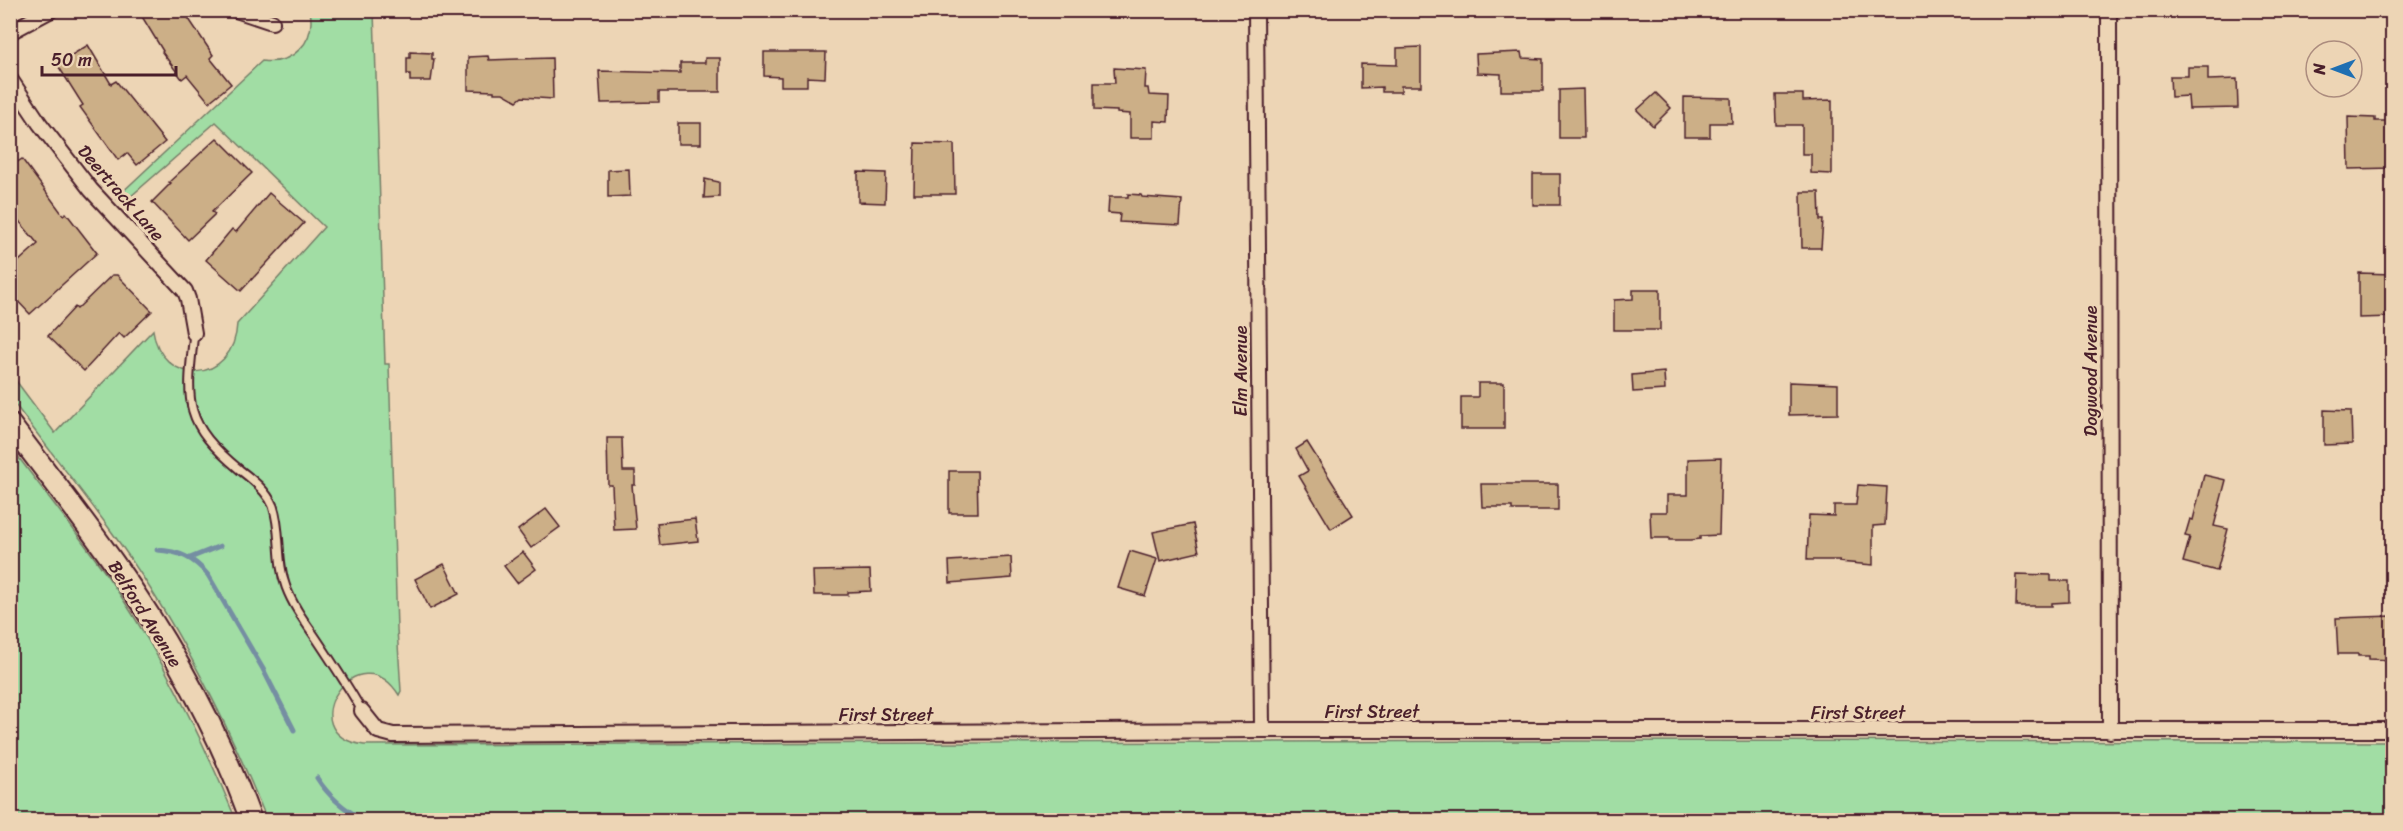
<svg xmlns="http://www.w3.org/2000/svg" width="2403" height="831" font-family="Sriracha,sans-serif">
<style>
.green{fill:#a1dda4;stroke:#767e68;stroke-width:1.5}
.lines{fill:none;stroke-linecap:round;stroke-linejoin:round}
.stream{stroke:#758ea2;stroke-width:5}
.building{fill:#ccaf87;stroke:#4a1f2b;stroke-width:1.5}
.lane-casing{stroke:#4a1f2b;stroke-width:11}
.street-casing{stroke:#4a1f2b;stroke-width:18}
.secondary-casing{stroke:#4a1f2b;stroke-width:24}
.lane{stroke:#edd5b5;stroke-width:7}
.street{stroke:#edd5b5;stroke-width:14}
.secondary{stroke:#edd5b5;stroke-width:20}
.labels{text-anchor:middle;dominant-baseline:central;stroke-width:6;stroke-linejoin:round;paint-order:stroke}
.street-label{font-size:18px;fill:#4a1f2b;stroke:#edd5b5}
</style>
<rect width="100%" height="100%" fill="#edd5b5"/>
<filter id="ink" filterUnits="userSpaceOnUse"><feTurbulence type="fractalNoise" baseFrequency=".0167" numOctaves="2"/><feDisplacementMap in="SourceGraphic" scale="12" xChannelSelector="R" yChannelSelector="G"/><feConvolveMatrix kernelMatrix="1 2 1 2 8 2 1 2 1" color-interpolation-filters="sRGB"/></filter>
<g filter="url(#ink)">
<g class="green">
<path d="M310 11H374L385 364H389L397 629 401 691 399 695C359 631 287 734 364 745L1540 741 2392 742V820H267C235 741 199 666 153 593 111 525 58 463 11 399V374L55 433 153 330C161 388 234 385 237 324L324 227 216 122 122 204 116 198 262 61C293 65 316 42 310 11Z"/>
<path d="M10 446C42 489 76 531 106 574 159 650 201 735 236 820H11Z"/>
</g>
<g class="lines">
<g class="stream">
<path d="M157 550C179 551 194 558 208 575L263 669 294 730"/>
<path d="M190 558 220 546"/>
<path d="M317 778C329 797 345 810 364 820"/>
<path d="M561 820H590"/>
<path d="M642 820 650 817"/>
</g>
</g>
<g class="building">
<path d="M138 10H183L213 55 210 58 231 84 209 102 187 75 182 79 162 52 163 51Z"/>
<path d="M88 45 111 84 116 81 165 142 137 165 127 153 118 160 80 107 83 105 57 64Z"/>
<path d="M1421 47V86H1401V92H1382V87L1361 88V64L1397 65V48Z"/>
<path d="M410 52 432 53V59H434L431 81H410V74H407V58H410Z"/>
<path d="M764 52H826L825 78 807 77V86H781V77L764 76Z"/>
<path d="M1521 52 1522 58 1543 59V91H1501V74L1477 73 1476 54Z"/>
<path d="M488 56 489 60 552 58 553 99 522 97 517 101 503 93H494V91L468 90V57Z"/>
<path d="M705 58H720V92H659V102L601 103 599 71 680 73V63H705Z"/>
<path d="M2188 67H2208V80L2237 79 2238 108 2189 109 2188 96 2171 97 2170 76H2188Z"/>
<path d="M1114 68 1146 70 1145 88H1148L1149 95 1169 96 1168 122 1154 121V138H1130V114L1117 113V111L1094 110V83H1115Z"/>
<path d="M1583 89 1584 138H1559V90Z"/>
<path d="M1656 93 1671 108 1653 126 1637 110Z"/>
<path d="M1775 94H1803V101L1832 100V174L1811 173V154H1802V125H1776Z"/>
<path d="M1684 97 1731 98 1732 123H1710V137H1684Z"/>
<path d="M2348 117 2375 118V121H2392V168L2349 169Z"/>
<rect x="678" y="123" width="23" height="21"/>
<path d="M217 138 252 173 212 212 215 214 188 240 152 202 171 183 169 182Z"/>
<path d="M915 143 954 144 955 194H914Z"/>
<path d="M22 159 63 215 66 213 97 253 30 314 10 293V269L38 244 10 210V167Z"/>
<path d="M629 169 630 196 608 197V170Z"/>
<path d="M858 172 886 173 885 203 858 202Z"/>
<rect x="1533" y="174" width="27" height="31"/>
<path d="M705 179 719 182V197L704 198Z"/>
<path d="M1801 192H1819L1820 220H1823L1821 248H1802Z"/>
<path d="M269 193 304 223 241 291 206 260 232 229 236 232Z"/>
<path d="M1128 194 1141 195 1142 197 1182 200 1180 225 1119 222 1120 214 1108 213 1109 197H1128Z"/>
<path d="M2359 273 2392 274V317L2359 318Z"/>
<path d="M112 275H117L152 311 124 338 119 333 84 371 48 336 75 307 77 309Z"/>
<path d="M1633 290H1660V330H1614V300L1633 299Z"/>
<path d="M1664 372 1665 390 1633 392 1632 375Z"/>
<path d="M1789 382 1838 384V414L1789 415Z"/>
<path d="M1478 383H1504V429H1461V397H1478Z"/>
<path d="M2324 410 2351 411 2352 444 2324 445Z"/>
<path d="M607 438H622L623 471H635V485H632L636 529 614 530 612 485H608Z"/>
<path d="M1307 442 1353 515 1331 529 1299 476 1308 471 1296 449Z"/>
<path d="M1721 458 1719 535 1700 536V539L1691 540H1669V538H1651L1650 512H1667V495H1688V459Z"/>
<path d="M949 471H977L978 513H949Z"/>
<path d="M2204 475 2226 480 2214 526 2228 529 2217 571 2183 562 2190 537 2185 536 2190 519 2193 520Z"/>
<path d="M1481 484H1558V510H1512V507H1482Z"/>
<path d="M1858 485 1887 487 1885 525 1873 526V565L1839 562 1840 560H1807L1809 515 1834 516V505H1856Z"/>
<path d="M546 509 560 527 531 548 518 530Z"/>
<path d="M695 519 698 541 660 545 657 523Z"/>
<path d="M1193 524 1199 552 1160 561 1153 532Z"/>
<path d="M1130 551 1157 559 1145 596 1118 588Z"/>
<path d="M523 552 536 569 517 583 504 566Z"/>
<path d="M1011 557 1012 578 950 583 949 561Z"/>
<path d="M444 564 459 594 430 609 415 579Z"/>
<path d="M870 570 871 591 848 592V595H814L813 571Z"/>
<path d="M2017 574 2051 575V581H2069V602L2052 603V606H2016Z"/>
<path d="M2392 616V660L2369 659V656H2358V654H2338L2336 618Z"/>
</g>
<g class="lines">
<defs>
<path id="lane" d="M194 333C186 403 183 423 240 470 252 479 267 491 273 506 282 532 276 561 286 587 293 606 305 622 316 638 332 662 348 686 362 711"/>
<g id="street">
<path d="M236 10 272 22"/>
<path d="M1256 10 1262 730"/>
<path d="M2109 10 2110 731"/>
<path d="M10 32 51 10"/>
<path d="M10 79 40 124 91 190 185 291 188 299 194 333"/>
<path d="M362 711 378 731 393 735 1262 730H2392"/>
</g>
<path id="secondary" d="M10 424C45 470 81 516 114 563 170 642 218 730 251 820"/>
</defs>
<use href="#lane" class="lane-casing"/>
<use href="#street" class="street-casing"/>
<use href="#secondary" class="secondary-casing"/>
<use href="#lane" class="lane"/>
<use href="#street" class="street"/>
<use href="#secondary" class="secondary"/>
</g>
</g>
<g class="labels">
<g class="street-label">
<text transform="translate(121 193) rotate(49)">Deertrack Lane</text>
<text transform="translate(1241 371) rotate(-90)">Elm Avenue</text>
<text transform="translate(2091 371) rotate(-90)">Dogwood Avenue</text>
<text transform="translate(145 614) rotate(58)">Belford Avenue</text>
<text x="1372" y="712">First Street</text>
<text x="1858" y="713">First Street</text>
<text x="886" y="715">First Street</text>
</g>
</g>
<rect width="2403" height="831" fill="none" stroke="#edd5b5" stroke-width="36"/>
<rect x="18" y="18" width="2367" height="795" fill="none" stroke="#4a1f2b" stroke-width="2" filter="url(#ink)"/>
<g transform="translate(2334 69) rotate(270)"><circle r="28" fill="#edd5b5" stroke="#ac8c7e" stroke-width="1.5"/>
<path d="M0-4.5L10 22L0 15L-10 22Z" fill="#1f6fb2"/>
<text y="-9" font-size="16" font-weight="bold" text-anchor="middle" fill="#4a1f2b">N</text>
</g>
<path d="M42 66v9h134v-9" fill="none" stroke="#4a1f2b" stroke-width="3"/>
<text x="51" y="66" font-size="18" fill="#4a1f2b" stroke="#edd5b5" stroke-width="4.5" paint-order="stroke">50 m</text>
</svg>
